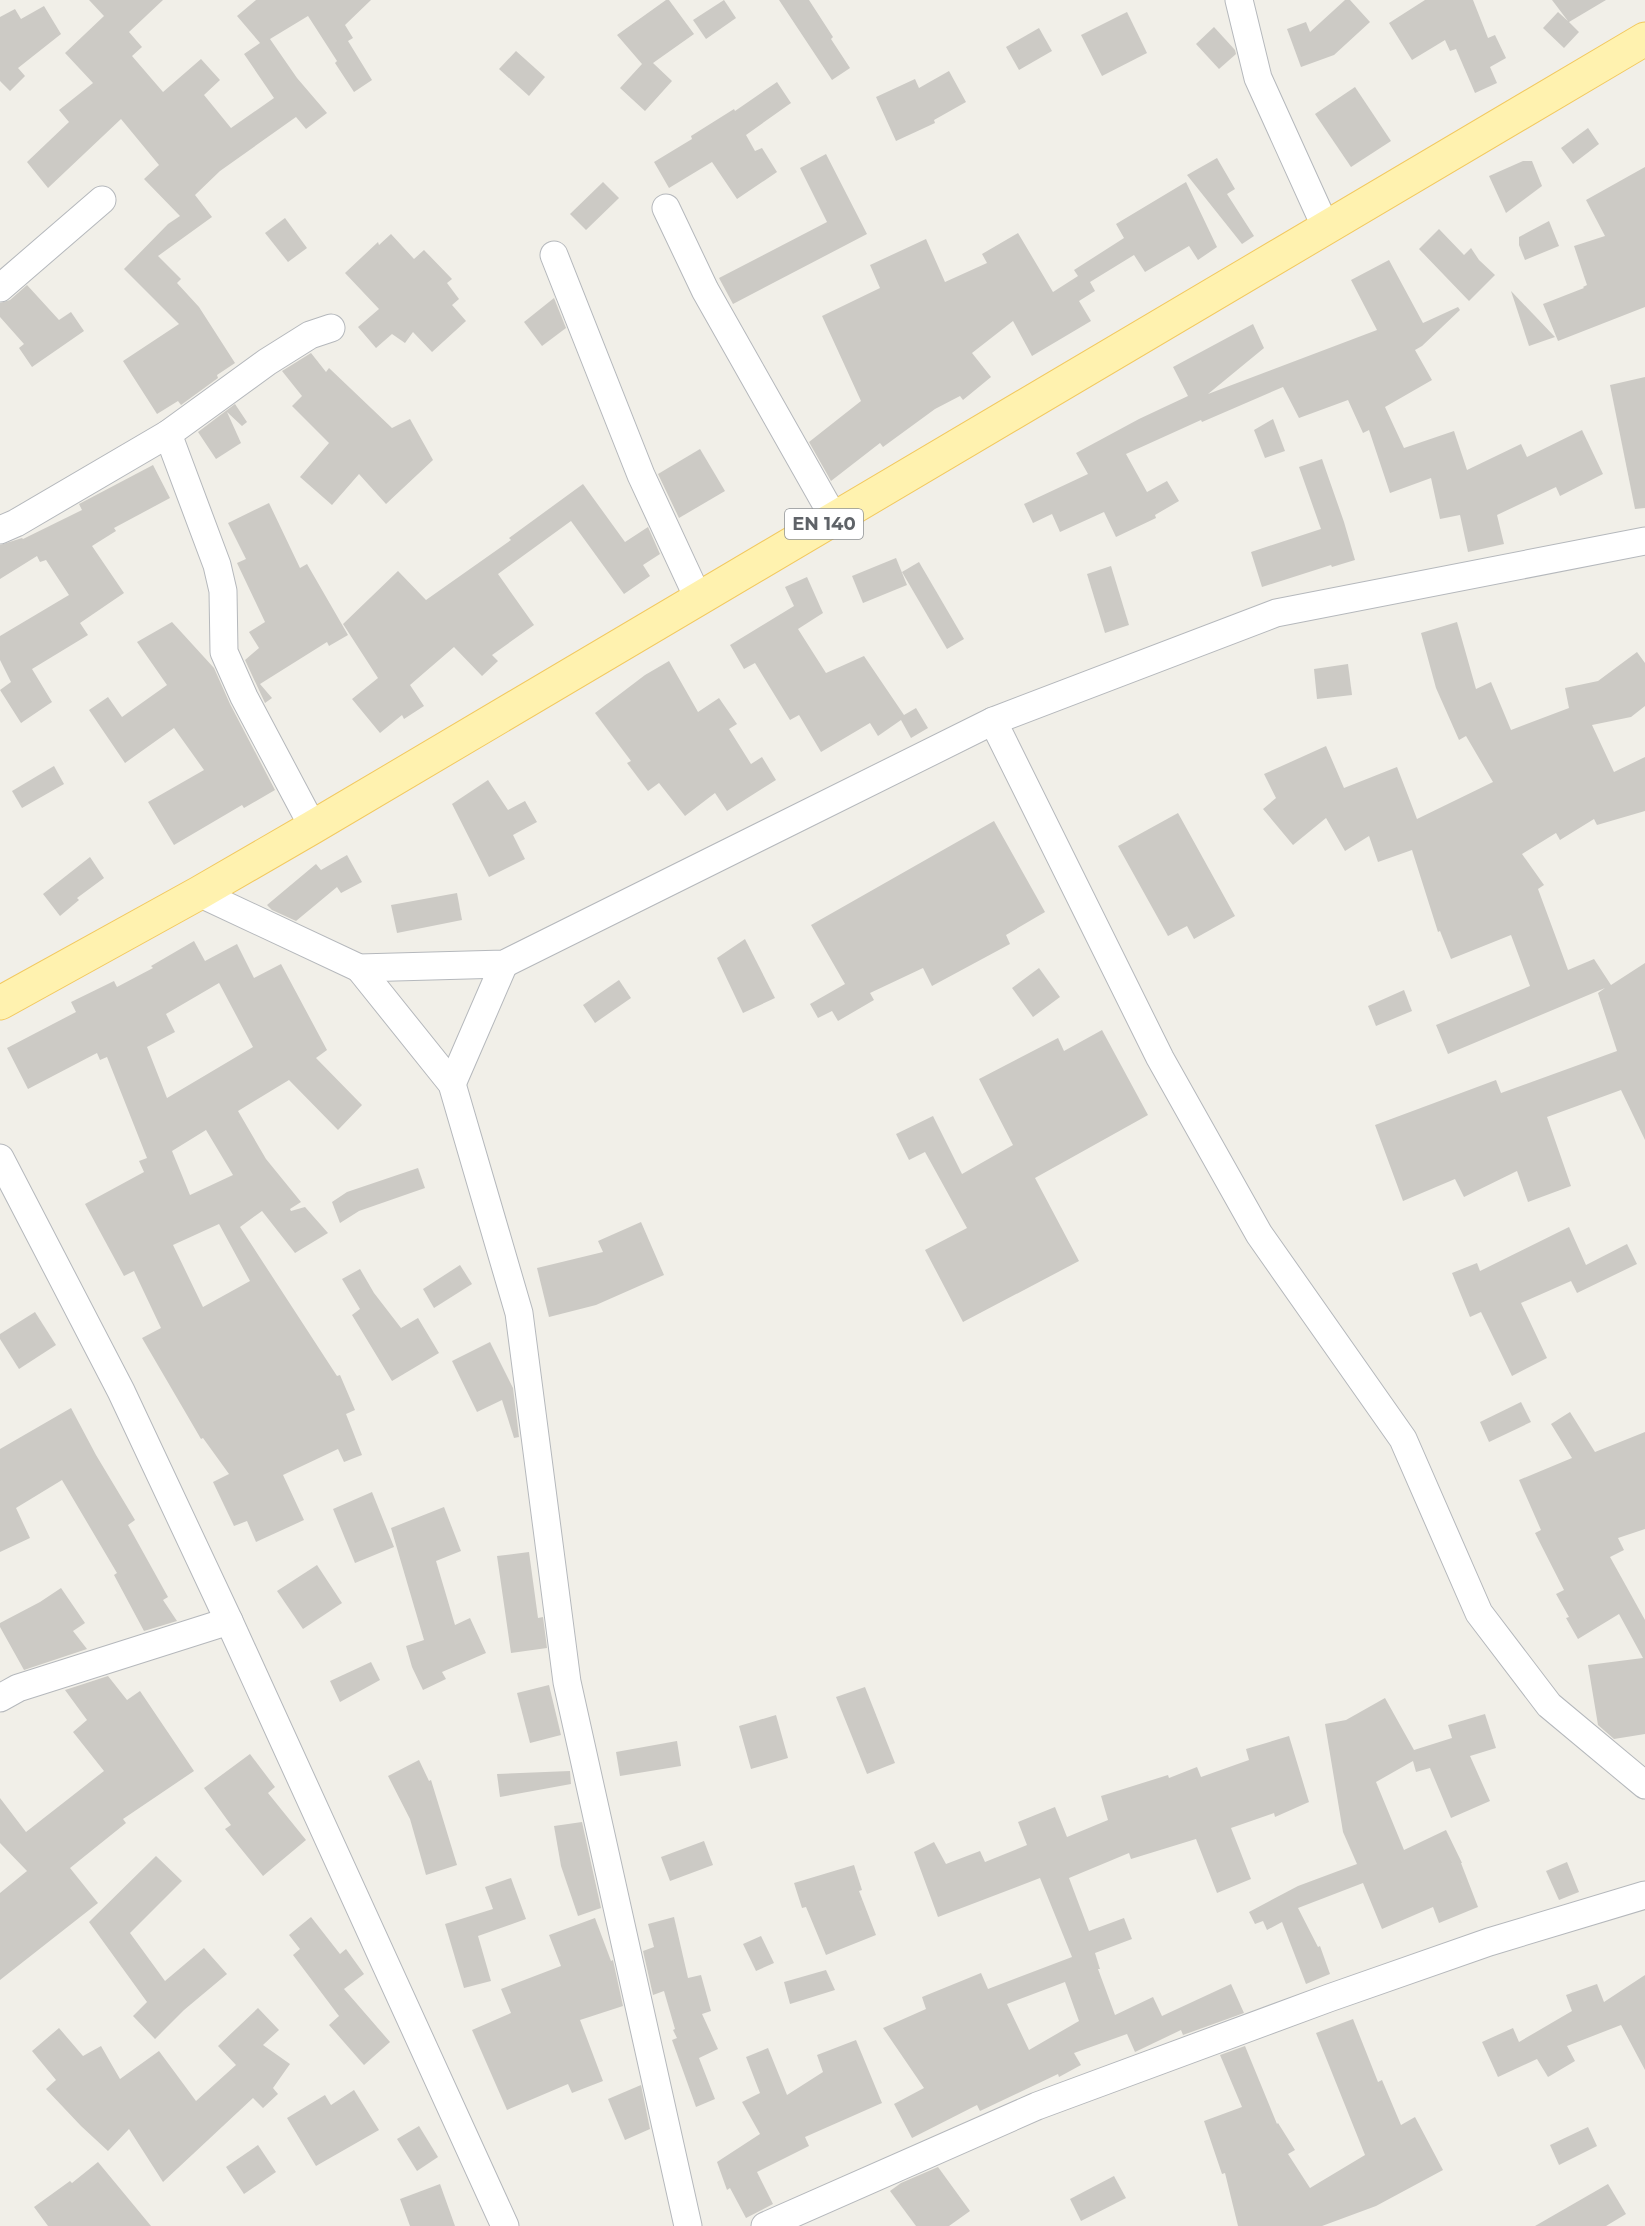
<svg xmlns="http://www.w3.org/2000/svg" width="1645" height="2226" font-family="Montserrat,sans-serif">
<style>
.building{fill:#cccac5;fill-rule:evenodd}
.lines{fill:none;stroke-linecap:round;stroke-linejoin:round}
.street-casing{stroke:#b5b8bc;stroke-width:29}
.primary-casing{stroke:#f2c960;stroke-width:35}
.street{stroke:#fff;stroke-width:27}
.primary{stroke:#fff2af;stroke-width:33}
.labels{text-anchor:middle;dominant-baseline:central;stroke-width:6;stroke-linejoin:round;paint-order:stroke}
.shield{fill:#fff;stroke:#8f9295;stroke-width:1.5}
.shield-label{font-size:18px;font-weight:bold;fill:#5f6368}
</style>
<rect width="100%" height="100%" fill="#f1efe8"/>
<g class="building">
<path d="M89 0H163L129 32 142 47 132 56 163 92 201 59 220 80 204 95 231 128 274 98 244 54 260 43 237 16 256 0H371L345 25 353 38 348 41 372 80 354 92 335 63 337 61 308 16 270 39 297 78 327 113 306 129 296 117 220 171 195 195 212 217 158 256 181 279 177 283 199 307 235 363 217 375 218 378 181 405 178 401 157 414 123 361 179 324 124 269 168 224 180 216 144 179 159 165 121 119 48 188 27 162 69 122 59 110 93 83 65 53 104 16Z"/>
<path d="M666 0H669L694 34 653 63 672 81 645 111 620 88 642 64 617 35Z"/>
<path d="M724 0 736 18 706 39 693 20Z"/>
<path d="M779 0H809L833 37 831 39 850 68 832 80Z"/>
<path d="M1345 0H1350L1370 22 1334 55 1301 67 1287 29 1306 22 1310 32Z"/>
<path d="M1425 0H1473L1488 38 1495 35 1506 58 1490 67 1497 83 1475 93 1456 49 1450 51 1445 40 1412 60 1389 23Z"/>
<path d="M1552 0H1606L1569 22 1579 32 1564 48 1543 28 1558 12 1568 21Z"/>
<path d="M44 6 61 34 18 68 25 76 10 91 0 81V17L15 9 21 19Z"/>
<path d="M1127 12 1147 53 1102 76 1081 35Z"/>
<path d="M1214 27 1235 50 1236 54 1219 69 1196 44Z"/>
<path d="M1039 28 1052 51 1019 70 1006 47Z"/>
<path d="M516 51 545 77 529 96 499 69Z"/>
<path d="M949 71 966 102 934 120 935 123 896 141 876 97 915 79 919 88Z"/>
<path d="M777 82 791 103 746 135 755 151 762 148 777 172 737 199 712 162 669 188 654 162 692 139 691 136 734 109 735 111Z"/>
<path d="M1355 87 1391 141 1351 167 1315 114Z"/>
<path d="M1588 128 1599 144 1573 164 1561 148Z"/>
<path d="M826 154 867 234 733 304 719 278 827 222 800 168Z"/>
<path d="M1217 158 1235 189 1227 194 1254 236 1242 244 1187 175Z"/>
<path d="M1523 161H1532L1542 186 1506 213 1489 176Z"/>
<path d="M1645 167V307L1558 341 1543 304 1584 288 1583 287 1587 285 1574 246 1605 236 1586 200Z"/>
<path d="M603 182 619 198 586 230 570 214Z"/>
<path d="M1186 182 1217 247 1198 260 1189 246 1145 272 1134 255 1090 282 1095 291 1079 301 1091 321 1032 356 1013 321 972 353 991 377 963 400 960 396 935 409 883 447 880 443 831 481 809 442 861 401 822 316 880 288 870 265 926 239 945 282 987 263 982 254 1018 233 1053 292 1078 276 1074 270 1124 238 1116 224Z"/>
<path d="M285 218 307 248 288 262 265 233Z"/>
<path d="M1549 221 1559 246 1525 260 1519 245V237Z"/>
<path d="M1439 229 1464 255 1471 248 1479 260 1495 275 1469 301 1419 249Z"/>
<path d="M391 234 414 259 424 250 452 279 447 283 459 299 452 305 466 321 432 352 413 332 405 343 392 334 376 348 358 327 379 309 345 273 378 242 379 245Z"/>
<path d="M1389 260 1423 323 1458 307 1460 310 1422 346 1415 350 1432 380 1385 407 1404 448 1454 431 1467 470 1521 444 1527 457 1582 430 1603 474 1560 496 1556 487 1497 515 1504 544 1468 552 1460 515 1440 519 1431 478 1390 493 1369 430 1363 433 1348 400 1299 418 1283 387 1202 422 1201 420 1126 454 1147 492 1167 481 1179 501 1155 515 1156 518 1116 537 1104 512 1060 532 1052 514 1033 523 1024 504 1088 474 1076 453 1139 419 1188 396 1173 367 1253 324 1264 348 1208 394 1377 330 1351 280Z"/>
<path d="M27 285 59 320 71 312 84 331 32 367 19 348 24 344 0 317V303L10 300Z"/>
<path d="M1511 291 1555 337 1529 346Z"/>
<path d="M554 298 566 328 542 346 524 322Z"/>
<path d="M311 353 326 372 329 368 392 428 410 419 433 460 386 504 359 474 332 505 300 477 329 443 292 406 302 396 282 371Z"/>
<path d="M1645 377V508L1635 509 1610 385Z"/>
<path d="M235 404 247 422 242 426 227 412 241 443 216 459 198 432Z"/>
<path d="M1273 419 1285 451 1265 458 1254 430Z"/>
<path d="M700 449 725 491 679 518 658 474Z"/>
<path d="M1322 459 1344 522 1355 560 1332 567 1331 565 1262 587 1251 552 1321 529 1299 467Z"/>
<path d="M153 465 170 498 114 528 116 531 92 546 124 593 80 623 88 635 32 669 52 702 21 723 0 690 11 682 0 660V636L69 595 46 560 40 562 37 556 0 579V545L22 538 23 539 82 510 79 504Z"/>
<path d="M583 484 625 542 648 527 660 554 643 565 650 576 624 594 571 521 498 574 534 625 492 655 498 661 482 676 454 647 410 685 424 706 404 719 402 715 380 733 352 699 378 678 343 624 398 571 426 600 511 540 509 538Z"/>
<path d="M269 503 300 568 307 564 348 635 329 646 327 642 260 684 272 698 265 703 245 660 259 648 249 632 265 622 237 563 246 559 228 523Z"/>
<path d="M896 558 907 585 863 603 852 576Z"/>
<path d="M919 562 964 639 947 649 902 572Z"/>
<path d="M1111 566 1129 625 1105 633 1087 574Z"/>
<path d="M807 577 823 613 798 629 826 673 864 656 904 715 916 708 928 728 911 738 901 720 878 736 870 723 821 752 799 715 790 720 755 663 744 669 730 645 794 606 785 587Z"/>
<path d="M172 622 214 668 230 704 275 790 244 808 242 805 174 845 148 802 204 770 174 728 125 763 89 710 108 697 122 717 167 685 137 642Z"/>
<path d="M1457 622 1476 689 1491 682 1511 730 1569 708 1565 688 1598 681 1637 652 1645 663V706L1631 717 1592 725 1614 772 1645 757V811L1597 825 1594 819 1560 840 1556 833 1522 854 1544 885 1538 889 1568 970 1594 959 1611 985 1645 963V1140L1621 1090 1547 1117 1571 1186 1528 1202 1517 1171 1464 1197 1455 1179 1403 1201 1375 1125 1496 1080 1501 1093 1617 1051 1598 993 1605 988 1448 1054 1436 1025 1530 986 1511 935 1451 959 1440 931 1438 932 1412 850 1378 862 1369 836 1345 851 1326 818 1293 845 1263 809 1276 798 1264 774 1326 746 1344 788 1397 767 1417 819 1493 782 1466 736 1459 740 1436 688 1421 633Z"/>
<path d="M669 661 698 712 719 698 737 724 729 729 751 764 762 757 776 780 727 811 715 793 685 816 659 783 648 791 627 763 631 761 595 713 645 675Z"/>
<path d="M1348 664 1352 695 1317 699 1314 669Z"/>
<path d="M54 766 64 784 22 808 12 791Z"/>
<path d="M488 780 508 810 525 801 537 822 513 835 525 859 489 877 452 804Z"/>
<path d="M1178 813 1235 916 1194 939 1187 926 1168 936 1118 846Z"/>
<path d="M994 821 1045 912 1006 935 1010 944 932 986 923 968 870 993 874 1000 838 1021 832 1011 818 1018 810 1004 845 984 811 925Z"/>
<path d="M347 855 362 882 341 893 337 887 296 921 272 910 267 905 316 864 321 870Z"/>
<path d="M90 857 104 878 77 898 79 900 60 916 43 894Z"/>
<path d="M457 893 462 920 397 933 391 905Z"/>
<path d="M745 939 775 998 743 1013 717 958Z"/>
<path d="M194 941 205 961 237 944 254 978 281 964 327 1050 316 1058 362 1105 338 1130 289 1080 238 1111 266 1159 301 1202 290 1209 291 1211 305 1207 328 1233 295 1253 262 1211 240 1227 337 1376 340 1375 355 1410 346 1414 362 1455 344 1462 338 1449 283 1475 304 1520 256 1542 247 1521 234 1526 213 1482 229 1474 203 1438 201 1439 142 1338 161 1328 134 1271 124 1276 85 1204 144 1172 139 1161 147 1158 107 1057 100 1060 97 1053 28 1089 7 1048 76 1012 71 1002 114 981 117 987 153 968 151 966ZM219 983 253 1047 167 1098 147 1047 175 1032 166 1014ZM206 1130 233 1175 190 1195 172 1151ZM219 1224 250 1281 203 1307 173 1245Z"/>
<path d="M1039 968 1060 997 1033 1017 1012 988Z"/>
<path d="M619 980 631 998 595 1023 583 1005Z"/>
<path d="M1404 990 1412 1011 1376 1026 1368 1006Z"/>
<path d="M1102 1030 1148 1115 1035 1178 1079 1261 963 1322 925 1250 967 1228 925 1152 909 1160 896 1134 933 1116 962 1174 1013 1145 979 1079 1058 1038 1064 1051Z"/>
<path d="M418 1168 425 1188 359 1211 340 1223 332 1202 347 1192Z"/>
<path d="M641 1222 664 1275 596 1305 549 1317 537 1268 603 1252 598 1241Z"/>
<path d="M1569 1227 1586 1265 1627 1244 1637 1264 1577 1293 1571 1281 1521 1303 1547 1358 1512 1376 1481 1312 1470 1317 1452 1273 1477 1263 1480 1271Z"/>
<path d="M460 1265 472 1284 434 1308 423 1289Z"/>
<path d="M360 1269 374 1293 401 1328 418 1318 439 1353 392 1381 352 1315 360 1309 342 1279Z"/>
<path d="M35 1312 56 1345 19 1369 0 1339V1334Z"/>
<path d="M490 1342 513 1388 519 1437 514 1438 502 1400 477 1412 452 1361Z"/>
<path d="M1521 1402 1531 1422 1489 1442 1480 1422Z"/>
<path d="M71 1408 96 1455 135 1520 128 1525 168 1597 163 1600 177 1621 144 1631 114 1575 117 1573 62 1480 16 1508 30 1538 0 1552V1449Z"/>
<path d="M1570 1412 1595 1452 1645 1432V1529L1618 1538 1624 1550 1610 1557 1645 1620V1734L1614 1739 1598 1725 1588 1665 1643 1658 1619 1614 1578 1639 1566 1618 1569 1617 1556 1594 1564 1590 1535 1533 1541 1530 1519 1480 1572 1458 1551 1424Z"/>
<path d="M372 1492 394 1547 355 1563 333 1509Z"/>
<path d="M444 1507 461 1551 436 1561 455 1625 470 1618 486 1653 442 1672 446 1679 423 1690 412 1667 406 1646 424 1640 391 1528Z"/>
<path d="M529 1552 538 1618 543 1617 547 1648 511 1653 497 1556Z"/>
<path d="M317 1565 342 1603 303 1629 277 1591Z"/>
<path d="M61 1588 85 1623 73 1631 87 1649 24 1670 0 1627V1623L40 1602Z"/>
<path d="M371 1662 380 1680 340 1702 330 1681Z"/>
<path d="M108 1676 127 1700 140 1691 194 1771 123 1819 126 1823 70 1868 98 1903 0 1980V1893L27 1871 0 1843V1798L26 1832 104 1771 73 1732 87 1720 65 1690Z"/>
<path d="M549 1685 561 1735 530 1743 517 1693Z"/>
<path d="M865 1687 895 1763 867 1774 836 1697Z"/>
<path d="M1385 1698 1414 1750 1452 1738 1448 1725 1485 1714 1496 1748 1470 1756 1490 1801 1451 1818 1430 1768 1416 1772 1413 1761 1376 1782 1404 1850 1446 1830 1462 1863H1461L1478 1907 1439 1923 1433 1907 1382 1929 1363 1883 1298 1908 1318 1947 1320 1946 1330 1974 1306 1984 1282 1922 1267 1930 1263 1921 1255 1924 1249 1912 1298 1886 1357 1864 1343 1832 1325 1724 1346 1720Z"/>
<path d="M776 1715 788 1758 751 1769 739 1726Z"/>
<path d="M1289 1736 1309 1802 1275 1817 1274 1813 1231 1828 1251 1879 1217 1893 1196 1839 1131 1859 1129 1853 1069 1878 1089 1931 1124 1918 1132 1939 1095 1953 1100 1969H1098L1115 2015 1153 1997 1162 2016 1231 1984 1244 2013 1183 2035 1181 2030 1135 2052 1127 2034 1074 2053 1081 2065 1059 2077 1058 2074 980 2111 977 2105 912 2138 894 2104 924 2088 883 2028 926 2009 922 1997 981 1973 988 1989 1072 1957 1040 1878 938 1917 914 1852 934 1842 946 1864 980 1851 985 1862 1027 1845 1018 1822 1055 1807 1067 1837 1108 1820 1101 1796 1168 1775 1169 1778 1197 1767 1201 1777 1249 1760 1246 1749ZM1065 1982 1079 2021 1029 2050 1007 2004Z"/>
<path d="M677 1741 681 1766 620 1776 616 1752Z"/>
<path d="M250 1754 275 1787 268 1793 306 1840 263 1876 225 1829 231 1825 204 1788Z"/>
<path d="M419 1760 429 1781 431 1780 457 1865 426 1875 410 1819 388 1776Z"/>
<path d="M570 1771 571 1784 500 1797 497 1774Z"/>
<path d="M582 1822 601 1908 578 1916 561 1866 554 1826Z"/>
<path d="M704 1841 713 1865 670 1881 661 1857Z"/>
<path d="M156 1856 182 1881 130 1933 165 1981 204 1948 227 1974 184 2010 155 2039 133 2016 147 2002 89 1922Z"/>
<path d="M1567 1862 1579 1892 1559 1900 1546 1871Z"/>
<path d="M854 1865 862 1890 859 1891 876 1935 826 1955 806 1907 802 1908 794 1883Z"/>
<path d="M511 1878 526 1919 478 1936 491 1981 464 1988 445 1924 493 1909 485 1887Z"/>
<path d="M311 1917 340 1954 346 1949 364 1974 344 1989 390 2042 364 2065 329 2025 339 2016 293 1955 300 1949 289 1935Z"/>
<path d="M674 1917 688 1978 701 1975 711 2011 702 2014 718 2049 699 2058 715 2099 696 2107 672 2040 677 2038 673 2030 675 2029 664 1991 653 1995 643 1951 654 1947 648 1924Z"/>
<path d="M595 1918 611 1961 613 1960 623 2006 580 2020 603 2081 572 2093 568 2084 507 2110 472 2030 511 2013 501 1989 561 1966 549 1935Z"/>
<path d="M761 1936 774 1963 756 1971 743 1944Z"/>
<path d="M826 1970 835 1990 790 2004 784 1982Z"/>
<path d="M1645 1975V2070L1621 2025 1567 2046 1575 2061 1548 2077 1537 2059 1498 2077 1482 2042 1513 2028 1519 2042 1572 2011 1566 1995 1597 1984 1604 2002Z"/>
<path d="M258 2008 279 2030 263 2045 290 2064 273 2088 278 2094 263 2108 253 2098 163 2182 129 2129 108 2151 81 2126 46 2089 56 2080 32 2051 59 2028 83 2056 101 2046 120 2079 159 2051 196 2101 236 2065 218 2046Z"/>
<path d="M1353 2019 1378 2082 1382 2080 1401 2125 1415 2117 1443 2170 1376 2206 1322 2226H1238L1225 2173 1222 2174 1204 2121 1242 2107 1220 2055 1245 2046 1277 2124 1278 2123 1295 2150 1288 2154 1310 2188 1365 2155 1316 2033Z"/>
<path d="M856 2040 882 2103 805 2137 809 2146 757 2172 773 2204 746 2218 730 2188 727 2190 717 2162 760 2134 742 2102 760 2093 746 2057 768 2048 787 2095 823 2072 817 2055Z"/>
<path d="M641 2085 650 2129 625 2140 608 2099Z"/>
<path d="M354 2090 379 2130 316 2166 287 2118 325 2095 331 2105Z"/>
<path d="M419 2126 438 2157 417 2171 397 2139Z"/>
<path d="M1588 2127 1597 2146 1559 2165 1550 2145Z"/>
<path d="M258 2145 276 2172 244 2194 226 2167Z"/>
<path d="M98 2162 151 2226H48L34 2207 70 2181 72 2183Z"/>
<path d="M938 2167 970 2211 949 2226H916L890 2191 901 2183Z"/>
<path d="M1114 2176 1126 2198 1081 2221 1070 2199Z"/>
<path d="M440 2184 455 2226H410L400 2199Z"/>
<path d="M1608 2184 1626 2214 1606 2226H1535Z"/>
</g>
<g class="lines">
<defs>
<g id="street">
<path d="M1239 0 1258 78 1326 228"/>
<path d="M666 208 705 290 834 518"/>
<path d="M554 255 641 475 699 600"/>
<path d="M0 288 102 200"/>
<path d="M168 434 217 565 223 591 224 652 244 697 313 827"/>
<path d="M0 530 16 523 168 434 267 362 310 335 331 328"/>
<path d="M993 721 1160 1058 1259 1234 1403 1439 1479 1613 1549 1705 1645 1785"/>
<path d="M199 893 359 968 504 964 993 721 1276 613 1645 541"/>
<path d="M359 968 452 1084 519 1313 567 1682 688 2226"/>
<path d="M452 1084 504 964"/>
<path d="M0 1158 121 1391 229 1621 505 2226"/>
<path d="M0 1698 18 1688 229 1621"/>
<path d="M765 2226 1037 2106 1329 1998 1489 1942 1645 1895"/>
</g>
<path id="primary" d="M0 1003 199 893 313 827 1645 39"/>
</defs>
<use href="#street" class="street-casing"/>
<use href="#primary" class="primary-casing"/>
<use href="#street" class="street"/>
<use href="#primary" class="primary"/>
</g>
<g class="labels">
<rect class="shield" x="785" y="509" width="78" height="30" rx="4.5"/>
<g class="shield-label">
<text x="824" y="524">EN 140</text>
</g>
</g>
</svg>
